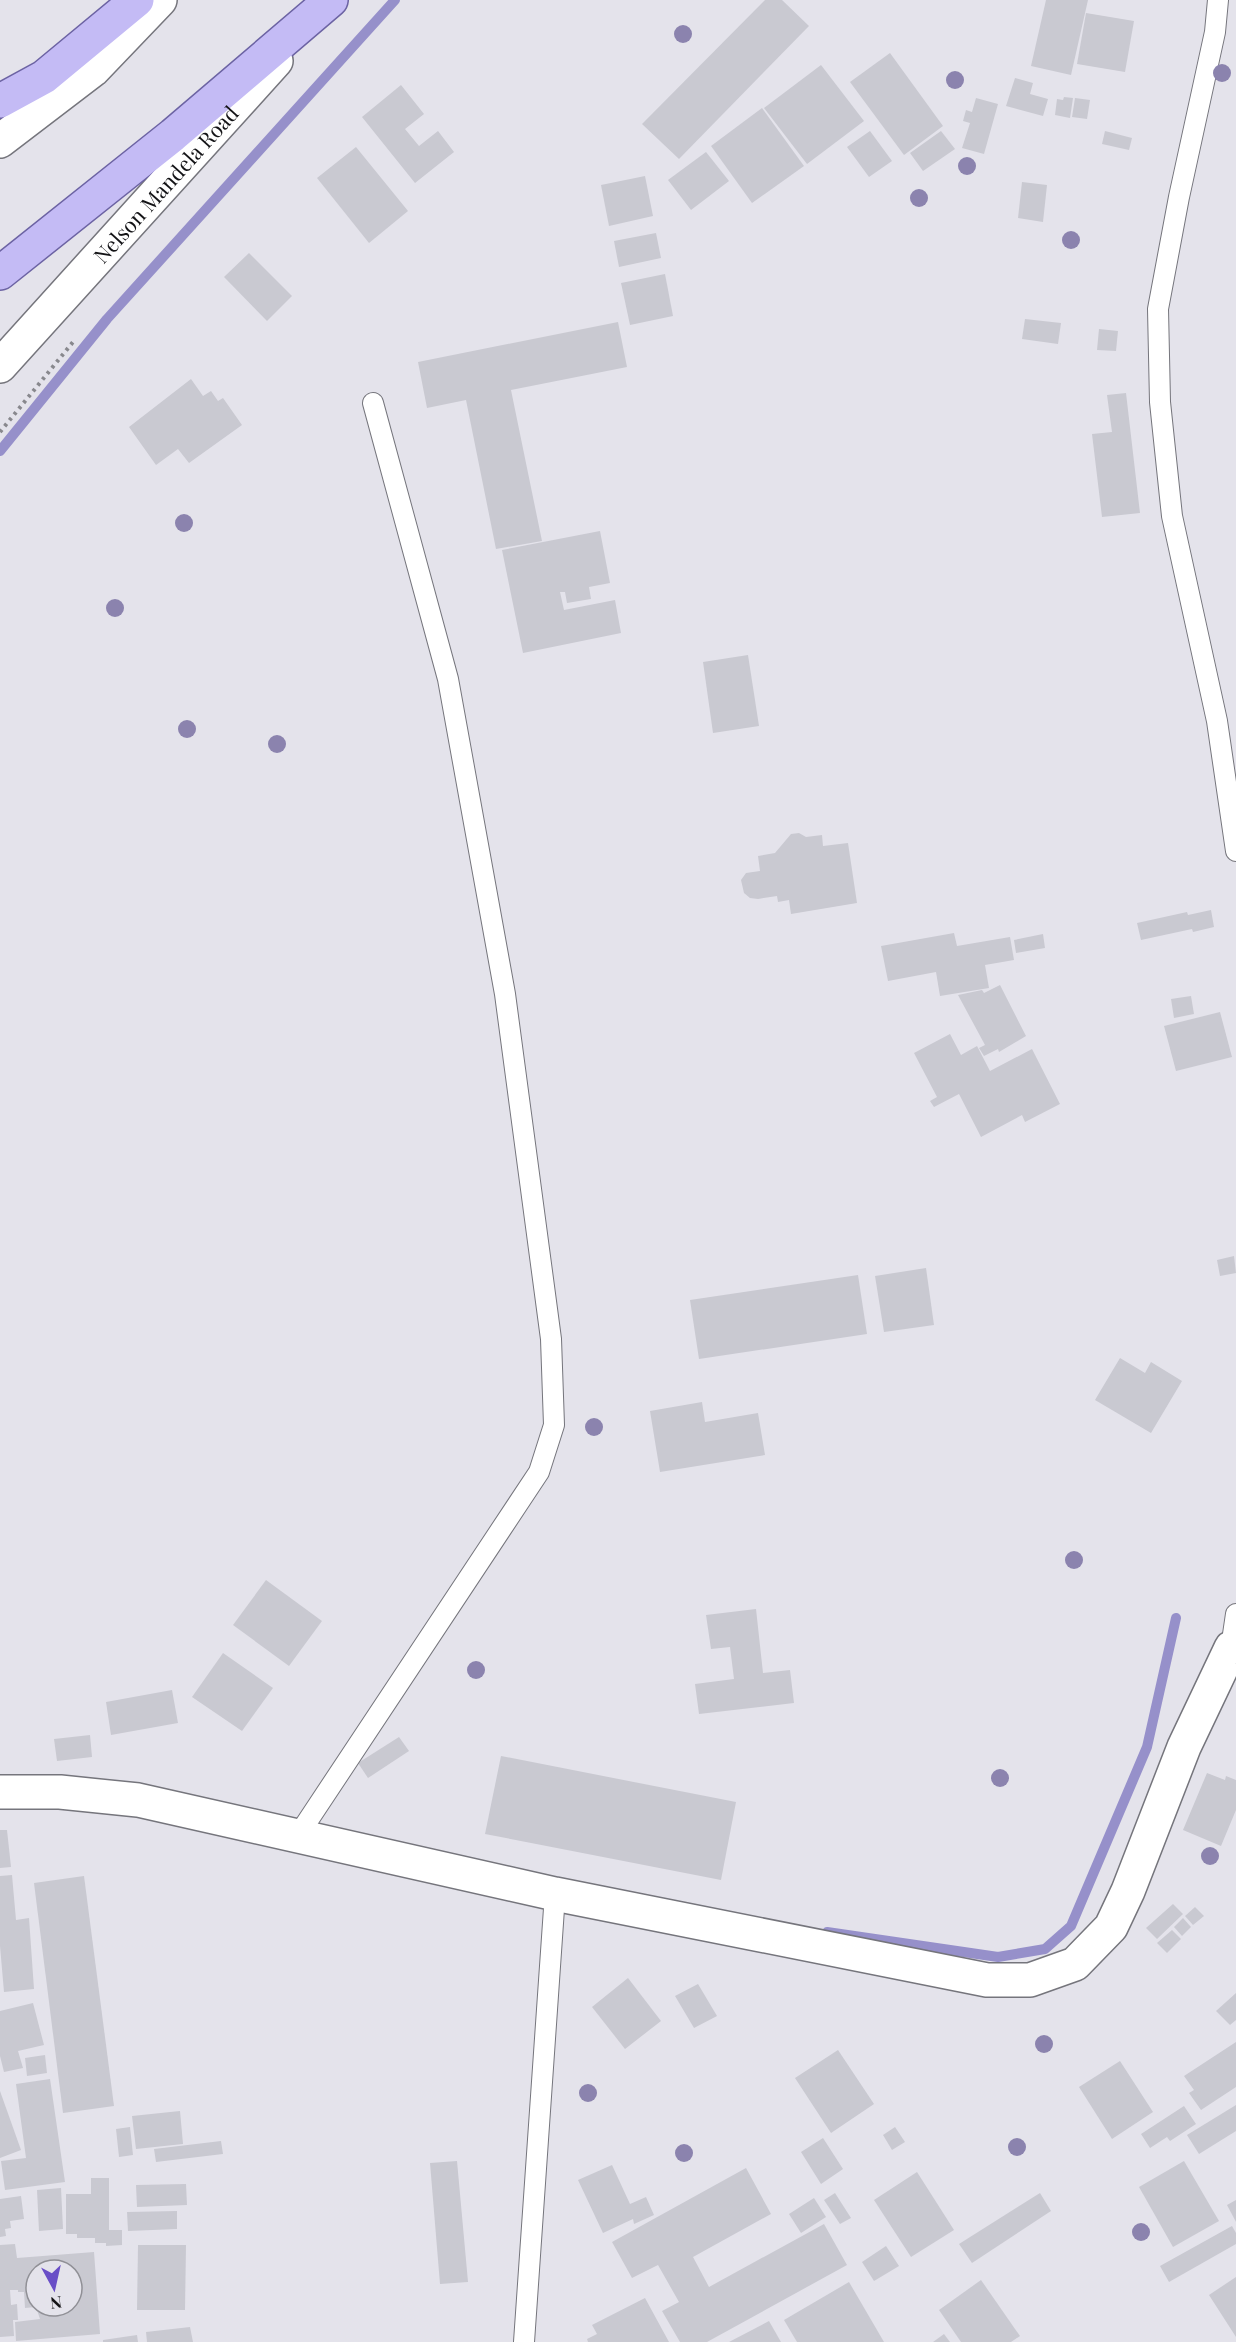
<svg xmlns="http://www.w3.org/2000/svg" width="1236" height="2342" font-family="'Playfair Display',serif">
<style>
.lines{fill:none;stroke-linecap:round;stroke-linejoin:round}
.stream{stroke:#9690ca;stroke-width:10}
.building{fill:#c9c9d1;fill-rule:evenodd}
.service-casing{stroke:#75757c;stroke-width:22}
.tertiary-casing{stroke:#75757c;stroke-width:36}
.secondary-casing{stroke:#75757c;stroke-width:36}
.primary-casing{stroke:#6c63a3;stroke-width:36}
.path{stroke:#88888d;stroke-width:4;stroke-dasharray:3 4.5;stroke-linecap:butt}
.service{stroke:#fff;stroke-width:20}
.tertiary{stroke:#fff;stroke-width:33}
.secondary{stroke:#fff;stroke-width:33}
.primary{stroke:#c4bbf5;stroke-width:33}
.tree{fill:#8b83ae}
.labels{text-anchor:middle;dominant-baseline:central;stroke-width:4.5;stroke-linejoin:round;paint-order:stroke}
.street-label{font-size:21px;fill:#131316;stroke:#e4e3eb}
</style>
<rect width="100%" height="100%" fill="#e4e3eb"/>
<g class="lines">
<g class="stream">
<path d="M0 451 107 319 395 0"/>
<path d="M827 1932 998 1957 1045 1949 1071 1926 1147 1747 1176 1618"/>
</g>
</g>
<g class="building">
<path d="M765 0H782L809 26 679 159 642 124Z"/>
<path d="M1046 0H1088L1071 75 1031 66Z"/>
<path d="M1086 13 1134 21 1125 72 1077 64Z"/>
<path d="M890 53 943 126 904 155 850 82Z"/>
<path d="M821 65 864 121 807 164 764 108Z"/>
<path d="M1015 78 1033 83 1030 94 1048 99 1043 116 1006 106Z"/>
<path d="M401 85 424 114 405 129 419 146 438 131 454 152 415 183 362 117Z"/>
<path d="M1064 97 1073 98 1070 118 1055 115 1057 99 1063 100Z"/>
<path d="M976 98 998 104 984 154 962 148 970 123 963 121 966 110 972 112Z"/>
<path d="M1075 98 1090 100 1087 119 1072 117Z"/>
<path d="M762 108 804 166 752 203 711 146Z"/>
<path d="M870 131 892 161 869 177 847 147Z"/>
<path d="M941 131 955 149 923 171 910 153Z"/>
<path d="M1105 131 1132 138 1129 150 1102 144Z"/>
<path d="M356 147 408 211 369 243 317 178Z"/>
<path d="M706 152 729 181 691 210 668 180Z"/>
<path d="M645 176 653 216 609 226 601 185Z"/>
<path d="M1022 182 1047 185 1043 222 1018 218Z"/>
<path d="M656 233 661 258 619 267 614 241Z"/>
<path d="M249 253 292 296 267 321 224 277Z"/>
<path d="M665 274 673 316 630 325 621 283Z"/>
<path d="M1025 319 1061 323 1058 344 1022 339Z"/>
<path d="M618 322 627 367 511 390 542 541 496 549 466 400 427 408 418 362Z"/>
<path d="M1099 329 1118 331 1116 351 1097 350Z"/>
<path d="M191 379 203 396 211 391 218 401 223 398 242 425 189 463 178 449 156 465 129 427Z"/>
<path d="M1126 393 1140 513 1102 517 1092 434 1112 432 1107 395Z"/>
<path d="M600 531 610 583 589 587 591 599 567 603 565 592H560L564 610 615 600 621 633 523 653 502 550Z"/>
<path d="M748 655 759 726 713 733 703 662Z"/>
<path d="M799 833 806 837 822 835 823 846 848 843 857 903 791 914 789 900 778 902 777 896 758 899 750 898 744 893 741 880 746 873 760 871 758 856 775 853 791 834Z"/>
<path d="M1211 910 1214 927 1193 932 1192 929 1141 940 1137 923 1187 912 1188 915Z"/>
<path d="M954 933 957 946 1010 937 1014 960 985 965 989 988 940 996 936 972 888 981 881 946Z"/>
<path d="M1043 934 1045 948 1016 953 1014 940Z"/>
<path d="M1000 985 1026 1036 999 1052 998 1049 984 1056 979 1048 985 1045 958 995 982 990 984 993Z"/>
<path d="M1191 996 1194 1014 1174 1018 1171 999Z"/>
<path d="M1220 1012 1232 1057 1176 1071 1164 1026Z"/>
<path d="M950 1034 961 1055 977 1046 990 1071 1032 1049 1060 1104 1025 1122 1022 1115 981 1137 959 1094 934 1107 930 1101 937 1097 914 1053Z"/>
<path d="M1234 1256 1236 1273 1220 1276 1217 1260Z"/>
<path d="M926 1268 934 1325 884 1332 875 1276Z"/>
<path d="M858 1275 867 1334 699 1359 690 1300Z"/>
<path d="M1120 1358 1145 1373 1151 1362 1182 1381 1151 1433 1095 1400Z"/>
<path d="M702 1402 705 1422 758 1413 765 1455 660 1472 650 1411Z"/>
<path d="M266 1580 322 1621 289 1666 233 1625Z"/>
<path d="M756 1609 763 1673 790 1670 794 1703 699 1714 695 1684 734 1679 730 1647 711 1649 706 1615Z"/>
<path d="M223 1653 273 1688 242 1731 192 1697Z"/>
<path d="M172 1690 178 1723 111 1735 106 1702Z"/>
<path d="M90 1735 92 1757 57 1761 54 1739Z"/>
<path d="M399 1737 409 1751 368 1778 358 1763Z"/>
<path d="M501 1756 736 1802 721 1880 485 1834Z"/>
<path d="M1207 1773 1225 1780 1226 1776 1236 1780V1810L1221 1846 1183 1830Z"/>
<path d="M0 1830H7L11 1867 0 1868Z"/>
<path d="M12 1875 16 1920 29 1918 34 1989 4 1992 0 1946V1876Z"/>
<path d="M84 1876 114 2106 63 2113 34 1883Z"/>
<path d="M1173 1904 1183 1914 1157 1939 1146 1928Z"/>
<path d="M1195 1907 1204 1916 1193 1925 1185 1916Z"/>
<path d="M1183 1918 1191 1927 1182 1936 1174 1927Z"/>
<path d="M1172 1930 1181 1939 1167 1953 1157 1943Z"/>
<path d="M628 1978 661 2021 625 2049 592 2007Z"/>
<path d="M698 1984 717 2016 694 2028 675 1996Z"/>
<path d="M1236 1993V2020L1230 2025 1216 2011Z"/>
<path d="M33 2003 44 2045 18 2051 23 2068 4 2072 0 2056V2011Z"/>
<path d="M1236 2042V2087L1201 2110 1189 2093 1194 2090 1184 2076Z"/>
<path d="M838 2050 874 2104 831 2133 795 2078Z"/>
<path d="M45 2055 47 2073 27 2076 25 2058Z"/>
<path d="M1120 2061 1153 2112 1112 2139 1079 2087Z"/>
<path d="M50 2079 65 2182 5 2190 1 2161 26 2158 16 2084Z"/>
<path d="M0 2091 21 2150 0 2158Z"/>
<path d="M1236 2105V2131L1199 2154 1187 2135Z"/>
<path d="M1184 2106 1196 2124 1170 2141 1167 2137 1150 2148 1141 2134Z"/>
<path d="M180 2111 183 2144 136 2149 132 2116Z"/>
<path d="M130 2127 133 2155 119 2157 116 2129Z"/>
<path d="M895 2127 905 2142 892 2150 883 2135Z"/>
<path d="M823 2138 843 2169 821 2184 801 2152Z"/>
<path d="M221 2141 223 2154 156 2162 154 2149Z"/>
<path d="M457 2161 468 2282 440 2284 430 2163Z"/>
<path d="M1184 2161 1219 2221 1173 2247 1139 2187Z"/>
<path d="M612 2165 630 2204 646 2197 654 2215 634 2224 633 2219 603 2233 578 2180Z"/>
<path d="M746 2168 771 2214 693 2257 709 2287 824 2224 847 2265 707 2342H680L662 2311 679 2302 658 2265 632 2278 612 2242Z"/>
<path d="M917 2172 954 2230 911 2257 874 2200Z"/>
<path d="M91 2178H109V2230H122V2245L106 2246V2243H95V2238H77V2234H66V2194H91Z"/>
<path d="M186 2184 187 2205 137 2207 136 2185Z"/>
<path d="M61 2188 63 2229 39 2231 37 2190Z"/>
<path d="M835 2193 851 2218 840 2224 824 2200Z"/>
<path d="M1040 2193 1051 2211 972 2263 959 2244Z"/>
<path d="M21 2196 24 2219 10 2221 11 2228 5 2229 6 2236 0 2237V2199Z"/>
<path d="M814 2198 826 2217 801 2233 789 2214Z"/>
<path d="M1236 2200V2222L1227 2205Z"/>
<path d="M177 2211V2229L128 2231 127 2212Z"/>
<path d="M1232 2226 1236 2233V2244L1169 2282 1160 2266Z"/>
<path d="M15 2244 17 2258 94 2252 100 2334 16 2341 15 2322 40 2319 36 2307 25 2308 24 2292H18V2290H10L11 2305 17 2304 18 2320H13L14 2336 0 2337V2245ZM36 2270H72V2306H36Z"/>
<path d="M138 2245H186L185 2310H137Z"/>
<path d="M886 2246 899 2266 874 2281 862 2262Z"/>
<path d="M1236 2277V2337L1209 2295Z"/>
<path d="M981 2280 1020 2336 1011 2342H961L939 2310Z"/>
<path d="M849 2282 884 2342H797L784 2320Z"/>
<path d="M645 2298 669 2342H588L587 2339 597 2334 592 2325Z"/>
<path d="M769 2321 781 2342H729Z"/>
<path d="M190 2327 193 2342H147L146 2332Z"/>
<path d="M944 2334 950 2342H933Z"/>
<path d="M137 2335 138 2342H103V2340Z"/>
</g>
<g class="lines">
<defs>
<g id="service">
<path d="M1218 0 1215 32 1179 197 1158 309 1160 402 1172 516 1217 721 1236 851"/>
<path d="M1231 1648 1236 1614"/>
<path d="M297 1837 539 1472 554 1425 551 1339 505 994 448 679 373 403"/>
<path d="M524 2342 555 1894"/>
</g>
<path id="tertiary" d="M0 1792H60L138 1800 555 1894 987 1980H1030L1075 1964 1111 1927 1128 1891 1184 1747 1231 1648 1236 1647"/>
<g id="secondary">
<path d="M0 141 93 70 160 0"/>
<path id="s1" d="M0 366 276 61"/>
</g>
<g id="primary">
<path d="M0 101 44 77 137 0"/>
<path d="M0 273 173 135 331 0"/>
</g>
</defs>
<use href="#service" class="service-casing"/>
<use href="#tertiary" class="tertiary-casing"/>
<use href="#secondary" class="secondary-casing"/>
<use href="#primary" class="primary-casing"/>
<path class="path" d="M0 432 73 342"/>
<use href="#service" class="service"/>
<use href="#tertiary" class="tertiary"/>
<use href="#secondary" class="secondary"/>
<use href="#primary" class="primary"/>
</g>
<g class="tree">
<circle cx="683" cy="34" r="9"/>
<circle cx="1222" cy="73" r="9"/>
<circle cx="955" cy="80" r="9"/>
<circle cx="967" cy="166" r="9"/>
<circle cx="919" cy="198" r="9"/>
<circle cx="1071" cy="240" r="9"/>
<circle cx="184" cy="523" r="9"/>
<circle cx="115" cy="608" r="9"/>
<circle cx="187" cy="729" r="9"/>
<circle cx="277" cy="744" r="9"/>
<circle cx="594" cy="1427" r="9"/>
<circle cx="1074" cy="1560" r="9"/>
<circle cx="476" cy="1670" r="9"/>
<circle cx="1000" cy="1778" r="9"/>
<circle cx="1210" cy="1856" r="9"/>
<circle cx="1044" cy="2044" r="9"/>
<circle cx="588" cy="2093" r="9"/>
<circle cx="1017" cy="2147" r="9"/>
<circle cx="684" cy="2153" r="9"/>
<circle cx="1141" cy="2232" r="9"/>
</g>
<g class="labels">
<g class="street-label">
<text stroke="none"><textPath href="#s1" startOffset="246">Nelson Mandela Road</textPath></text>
</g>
</g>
<g transform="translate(54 2288) rotate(172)"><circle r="28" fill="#e4e3eb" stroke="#909096" stroke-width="1.5"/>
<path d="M0-4.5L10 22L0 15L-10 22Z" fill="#694ec7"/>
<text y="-9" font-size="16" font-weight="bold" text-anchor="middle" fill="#131316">N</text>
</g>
</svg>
